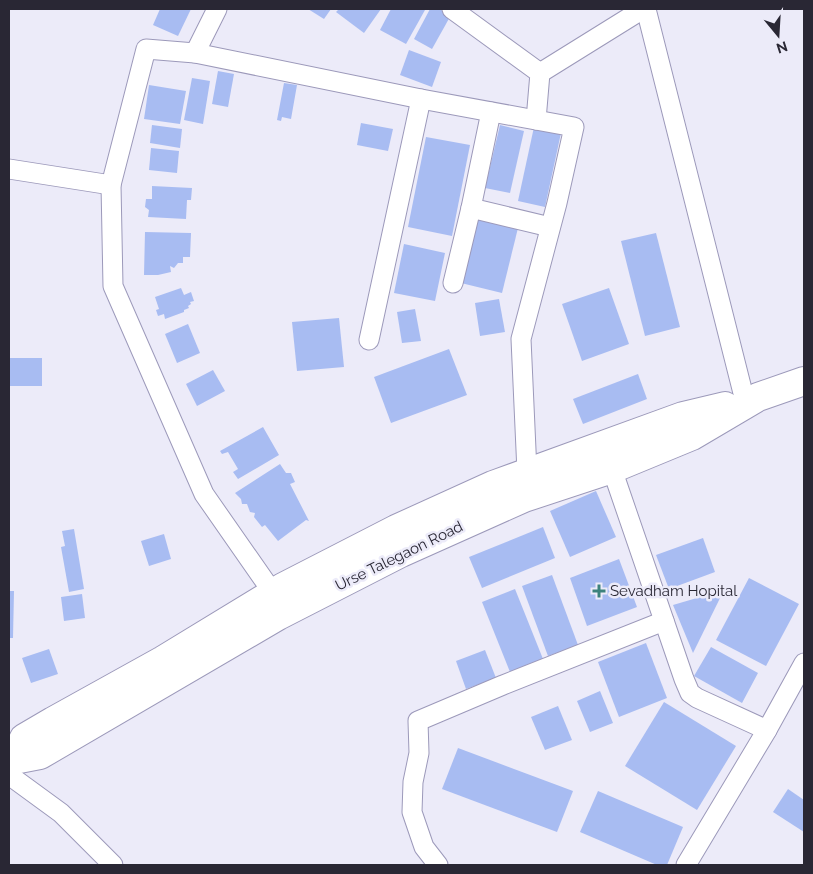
<svg xmlns="http://www.w3.org/2000/svg" width="813" height="874" font-family="Raleway,sans-serif">
<style>
.building{fill:#a8bcf2}
.lines{fill:none;stroke-linecap:round;stroke-linejoin:round}
.street-casing{stroke:#9c99ba;stroke-width:21}
.highway-casing{stroke:#9c99ba;stroke-width:30}
.street{stroke:#fff;stroke-width:19}
.highway{stroke:#fff;stroke-width:28}
.poi-dot{fill:#3c827c;stroke:#ecebf9;stroke-width:2}
.labels{text-anchor:middle;dominant-baseline:central;stroke-width:5;stroke-linejoin:round;paint-order:stroke}
.street-label{font-size:15px;fill:#292734;stroke:#ecebf9}
.poi-label{font-size:15px;fill:#292734;stroke:#ecebf9;text-anchor:start}
</style>
<rect width="100%" height="100%" fill="#ecebf9"/>
<g class="building">
<path d="M160 9H191L178 36 153 25Z"/>
<path d="M308 9H331L324 19Z"/>
<path d="M339 9H381L364 33 336 12Z"/>
<path d="M391 9 425 10 406 44 380 30Z"/>
<path d="M430 9H439L451 15 432 49 414 39Z"/>
<path d="M409 50 441 62 432 87 400 75Z"/>
<path d="M218 71 234 74 228 107 212 104Z"/>
<path d="M192 78 210 81 203 124 184 120Z"/>
<path d="M284 83 297 85 291 119 282 117 281 121 277 120Z"/>
<path d="M149 85 186 91 180 124 144 119Z"/>
<path d="M361 123 393 129 388 151 357 145Z"/>
<path d="M152 125 182 129 180 148 150 143Z"/>
<path d="M500 125 524 131 510 193 485 188Z"/>
<path d="M534 127 561 133 545 207 518 201Z"/>
<path d="M426 137 470 145 452 236 408 227Z"/>
<path d="M151 148 179 151 177 173 149 170Z"/>
<path d="M152 186 192 188 191 200H187L186 219 148 217 149 210 145 207 146 199H152Z"/>
<path d="M476 218 518 228 502 293 461 283Z"/>
<path d="M145 232 191 233 190 257H183V263H178L174 268 170 266 171 272 158 275H144Z"/>
<path d="M656 233 680 327 645 336 621 241Z"/>
<path d="M404 244 445 253 435 301 394 293Z"/>
<path d="M181 288 184 295 191 292 194 301 190 302 191 304 188 306 189 308 184 310V312L165 319 164 314 158 316 156 310 159 309 155 297Z"/>
<path d="M609 288 629 344 582 361 562 304Z"/>
<path d="M499 299 505 332 480 336 475 303Z"/>
<path d="M415 309 421 341 402 343 397 312Z"/>
<path d="M339 318 344 367 297 371 292 322Z"/>
<path d="M188 324 200 353 177 363 165 334Z"/>
<path d="M449 349 467 395 391 423 374 377Z"/>
<rect x="9" y="358" width="33" height="28"/>
<path d="M213 370 225 391 197 406 186 384Z"/>
<path d="M638 374 647 399 583 424 573 399Z"/>
<path d="M263 427 279 455 238 479 233 472 238 469 228 452 222 454 220 451Z"/>
<path d="M280 464 286 473H291L295 482 290 484 309 521 306 520 278 541 265 525 262 527 254 517 255 513 250 512 247 504H242L241 499 235 493Z"/>
<path d="M596 491 616 537 570 557 550 511Z"/>
<path d="M543 527 555 558 482 588 469 557Z"/>
<path d="M74 529 84 589 69 592 61 547 65 546 62 531Z"/>
<path d="M164 534 171 559 149 566 141 541Z"/>
<path d="M703 538 715 572 669 589 656 555Z"/>
<path d="M619 559 637 607 587 626 570 578Z"/>
<path d="M552 575 578 645 548 656 522 586Z"/>
<path d="M749 578 799 604 766 666 716 640Z"/>
<path d="M515 589 543 659 510 672 482 602Z"/>
<path d="M724 590 693 653 673 605Z"/>
<path d="M9 591H14L13 638H9Z"/>
<path d="M82 594 85 618 64 621 61 597Z"/>
<path d="M646 643 667 698 619 717 598 662Z"/>
<path d="M711 647 758 673 742 703 694 676Z"/>
<path d="M49 649 58 674 31 683 22 658Z"/>
<path d="M485 650 496 678 466 689 456 661Z"/>
<path d="M600 691 613 723 590 732 577 701Z"/>
<path d="M664 702 736 746 697 810 625 766Z"/>
<path d="M558 706 572 740 545 750 531 717Z"/>
<path d="M458 748 573 791 557 832 442 789Z"/>
<path d="M788 789 804 800V832L773 812Z"/>
<path d="M598 791 683 827 667 865H657L580 832Z"/>
</g>
<g class="lines">
<defs>
<g id="street">
<path d="M452 9 540 73 536 120"/>
<path d="M646 9 745 401"/>
<path d="M195 53 217 9"/>
<path d="M540 73 643 9"/>
<path d="M491 112 471 208 550 227"/>
<path d="M9 169 111 185"/>
<path d="M453 283 471 208"/>
<path d="M369 340 421 99"/>
<path d="M612 469 684 679 690 693 697 698 767 730"/>
<path d="M280 603 204 494 113 286 111 185 146 49 195 53 421 99 574 127 557 203 521 339 527 472"/>
<path d="M9 775 61 813 113 865"/>
<path d="M438 865 424 847 412 812 413 782 419 753 418 721 503 685 664 621"/>
<path d="M686 865 767 730 804 663"/>
</g>
<g id="highway">
<path d="M13 760 24 738 53 721 163 660 283 587 396 529 493 485 683 416 725 406"/>
<path d="M9 761 40 755 278 616 401 553 524 498 612 469 692 436 758 397 804 381"/>
</g>
</defs>
<use href="#street" class="street-casing"/>
<use href="#highway" class="highway-casing"/>
<use href="#street" class="street"/>
<use href="#highway" class="highway"/>
</g>
<path class="poi-dot" d="M596.5 583.5h5v5h5v5h-5v5h-5v-5h-5v-5h5z"/>
<g class="labels">
<g class="street-label">
<text transform="translate(399 556) rotate(-26)">Urse Talegaon Road</text>
</g>
<g class="poi-label">
<text x="610" y="591">Sevadham Hopital</text>
</g>
</g>
<rect width="813" height="874" fill="none" stroke="#292734" stroke-width="20"/>
<g transform="translate(778 35) rotate(162)" stroke="#ecebf9" stroke-width="4" paint-order="stroke">
<path d="M0-4L9 19L0 12L-9 19Z" fill="#292734"/>
<text y="-8" font-size="14" font-weight="bold" text-anchor="middle" fill="#292734">N</text>
</g>
</svg>
